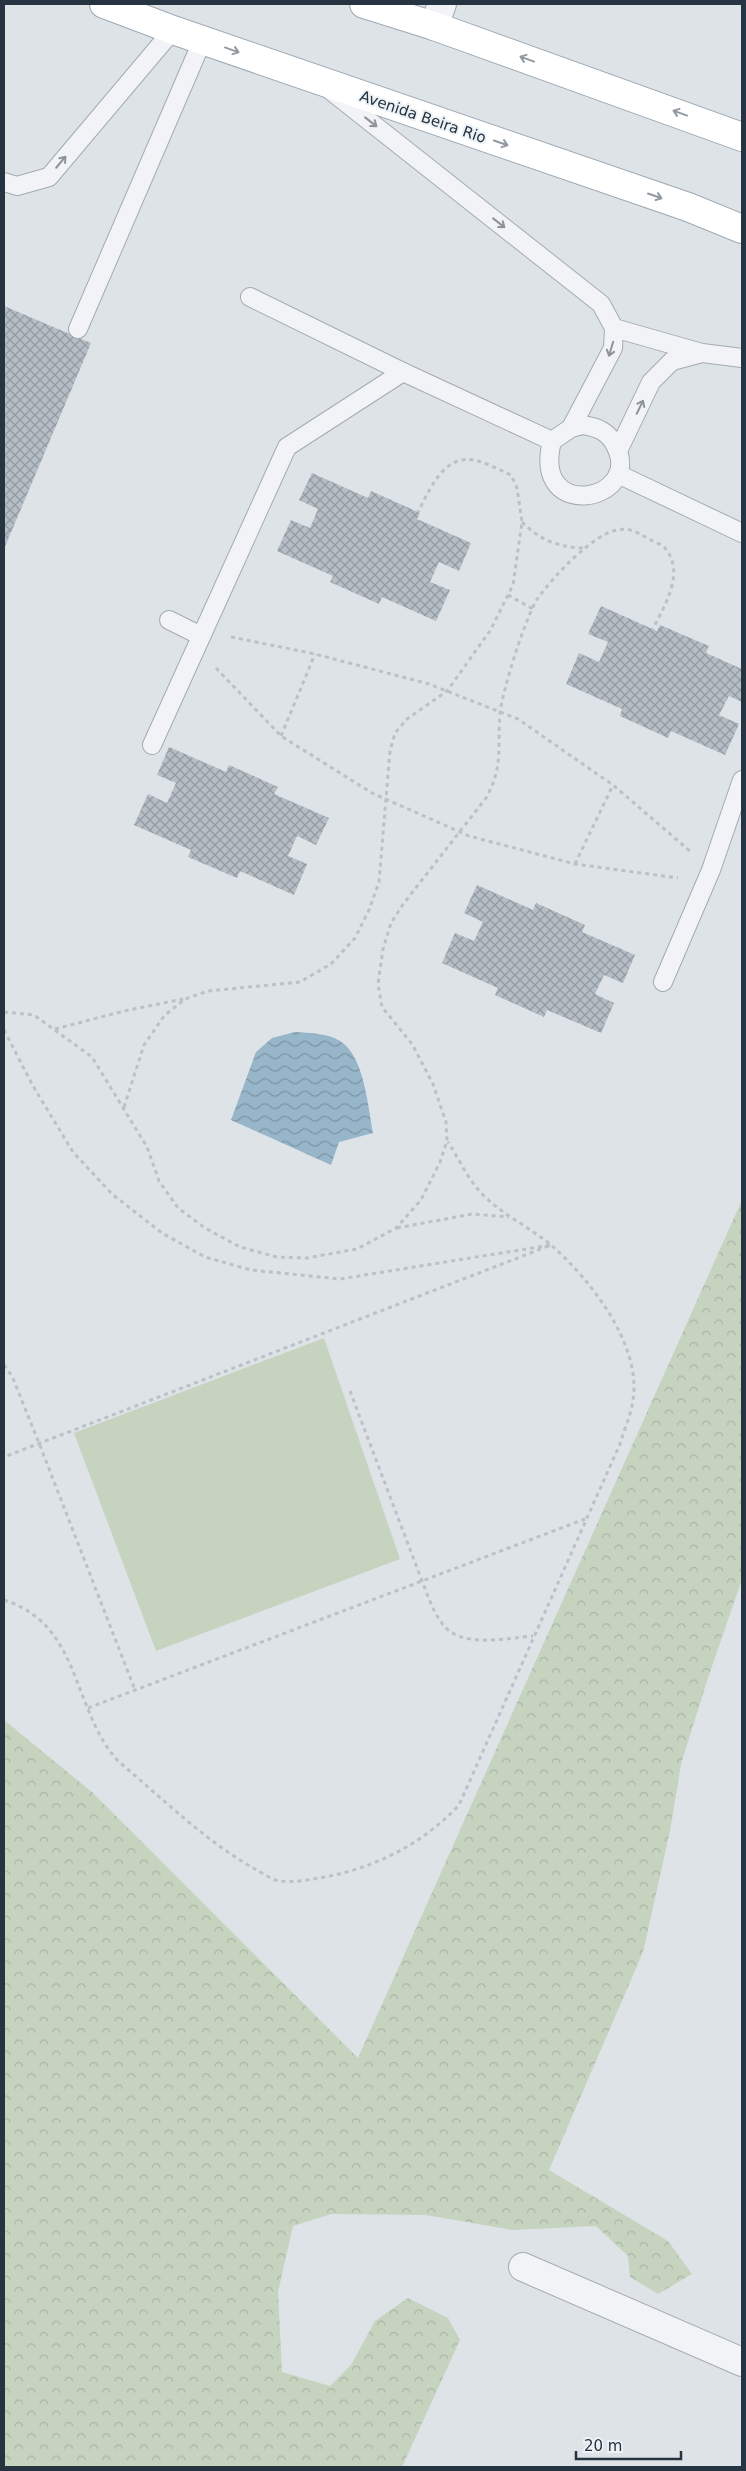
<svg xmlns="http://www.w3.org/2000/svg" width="746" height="2471" font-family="'DejaVu Sans',sans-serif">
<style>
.forest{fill:url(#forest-crowns)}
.pitch{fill:#c6d3bf}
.water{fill:url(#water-waves)}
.building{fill:url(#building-cross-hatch)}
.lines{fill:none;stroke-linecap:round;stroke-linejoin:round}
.service-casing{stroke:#a3abb2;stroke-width:20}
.minor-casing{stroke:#a3abb2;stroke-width:30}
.primary-casing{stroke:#9da9b4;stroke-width:30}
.path{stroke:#bcc1c7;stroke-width:3;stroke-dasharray:4 4;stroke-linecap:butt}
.service{stroke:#f1f3f6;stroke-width:18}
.minor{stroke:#f1f3f6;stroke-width:28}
.primary{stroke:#fff;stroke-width:28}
.oneway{stroke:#9299a0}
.oneway2{stroke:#8c939b}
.labels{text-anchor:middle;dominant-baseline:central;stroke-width:4;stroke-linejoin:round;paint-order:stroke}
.street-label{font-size:15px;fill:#263340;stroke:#edf2f6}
</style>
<defs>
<pattern id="forest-crowns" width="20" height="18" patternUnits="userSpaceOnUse" patternTransform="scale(1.25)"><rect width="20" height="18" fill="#c6d3bf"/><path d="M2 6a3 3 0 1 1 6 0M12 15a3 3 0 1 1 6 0" fill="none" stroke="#aab6a5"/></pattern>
<pattern id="water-waves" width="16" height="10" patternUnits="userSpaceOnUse" patternTransform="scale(1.25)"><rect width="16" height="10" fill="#97b6ca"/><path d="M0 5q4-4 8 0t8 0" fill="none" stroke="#7b95a5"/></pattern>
<pattern id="building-cross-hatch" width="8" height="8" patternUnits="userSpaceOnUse" patternTransform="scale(1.25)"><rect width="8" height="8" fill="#b5bdc5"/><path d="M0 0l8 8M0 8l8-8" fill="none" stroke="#939aa1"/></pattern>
</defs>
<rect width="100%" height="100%" fill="#dee3e8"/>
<path class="forest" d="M742 1200V1579L707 1681 681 1764 670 1831 643 1952 549 2170 668 2241 692 2274 658 2294 630 2277 628 2256 596 2226 513 2230 426 2215 331 2214 293 2226 278 2292 282 2372 330 2386 351 2365 375 2321 408 2298 448 2318 460 2340 402 2467H4V1720L93 1793 358 2058Z"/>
<path class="pitch" d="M324 1338 400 1559 156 1651 74 1433Z"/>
<path class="water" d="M295 1032C310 1033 327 1033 340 1041 364 1055 368 1107 373 1133L339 1142 331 1165 231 1120 256 1052 272 1038Z"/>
<g class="building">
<path d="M4 306 91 343 4 549Z"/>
<path d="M312 473 368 498 371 491 418 512 420 513 417 519 471 543 459 571 439 562 430 582 450 590 436 621 382 597 379 604 330 582 333 576 277 551 291 520 310 528 318 509 299 500Z"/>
<path d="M601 606 657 631 660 625 709 646 706 653 742 669V702L729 696 719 715 739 724 725 755 671 731 668 738 620 716 622 709 566 684 579 653 599 662 608 642 588 634Z"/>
<path d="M169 747 226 772 229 765 278 787 274 794 329 818 316 845 297 836 288 856 307 864 294 895 240 871 237 878 188 857 191 850 134 825 148 794 167 803 176 783 157 775Z"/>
<path d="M477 885 533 910 536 903 585 925 582 932 635 955 623 983 604 975 595 994 614 1003 601 1033 547 1010 544 1017 495 995 498 988 442 963 455 933 474 941 483 922 464 913Z"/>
</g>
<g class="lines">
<defs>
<g id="service">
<path d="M331 91 601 304 614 328 613 348 571 428"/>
<path d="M4 182 17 186 49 177 173 30"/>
<path d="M250 297 403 372 552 441"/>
<path d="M614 328 702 353"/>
<path d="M78 329 203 39"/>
<path d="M582 425C598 427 609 432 616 447 643 501 531 524 552 441L571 428Z"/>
<path d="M618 451 651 382 672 361 702 353 742 358"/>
<path d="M618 474 742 533"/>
<path d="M169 620 201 636"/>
<path d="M152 745 287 447 403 372"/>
<path d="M663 982 711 870 742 780"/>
</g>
<g id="minor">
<path d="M434 26 442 4"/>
<path d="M523 2267 742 2362"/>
</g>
<g id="primary">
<path d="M104 4 173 30 688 207 742 229"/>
<path d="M364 4 434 26 742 137"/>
</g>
</defs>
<use href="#service" class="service-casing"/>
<use href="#minor" class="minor-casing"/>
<use href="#primary" class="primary-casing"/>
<g class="path">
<path d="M522 522C540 540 558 547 583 548"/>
<path d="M508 595 533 609"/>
<path d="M231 637 315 654 429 684 518 719 613 785 690 851"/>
<path d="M216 668 281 736 372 793 469 836 575 864 678 878"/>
<path d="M281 736 315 654"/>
<path d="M575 864 613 785"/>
<path d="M4 1012 34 1015 92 1057 147 1147 159 1181 178 1208 205 1228 240 1247 277 1257 307 1258 357 1249 396 1228 421 1200 440 1162 447 1141 446 1122 433 1084 412 1044 382 1007 378 984 383 949 391 923 404 903 486 798C504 766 497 747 500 713 502 692 526 615 538 598 552 578 593 534 617 530 630 527 638 533 649 539 654 542 662 544 665 548 686 573 664 606 653 629"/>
<path d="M55 1029 124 1011 183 999"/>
<path d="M4 1030 33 1086 73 1152 112 1194 162 1233 205 1257 251 1270 340 1279 551 1245 4 1457"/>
<path d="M124 1107 144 1045 164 1016 185 999 208 991 300 982 331 964 355 938 369 910 379 882 390 751 395 733 407 719 447 691 490 631 513 585 522 522 517 488 511 475C500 470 489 464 478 461 445 451 430 489 418 512"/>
<path d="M397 1228 472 1214 509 1217"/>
<path d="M4 1365 12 1376 39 1443 135 1690"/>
<path d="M350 1391 422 1581C428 1596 434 1615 445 1627 465 1648 508 1638 533 1636"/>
<path d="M4 1600C82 1625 71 1709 118 1761 162 1798 205 1841 255 1869 261 1872 269 1878 275 1880 287 1883 302 1881 313 1879 369 1871 421 1846 459 1805L620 1444C624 1430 631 1415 633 1400 642 1345 590 1279 551 1245 527 1225 496 1212 476 1187 465 1173 457 1156 448 1142"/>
<path d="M88 1708 585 1519"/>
</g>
<use href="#service" class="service"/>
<use href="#minor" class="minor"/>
<use href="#primary" class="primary"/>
</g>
<defs><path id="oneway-shaft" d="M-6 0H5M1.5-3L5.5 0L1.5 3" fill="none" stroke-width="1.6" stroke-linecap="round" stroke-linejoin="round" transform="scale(1.25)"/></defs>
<g class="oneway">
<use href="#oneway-shaft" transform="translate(232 50) rotate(20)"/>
<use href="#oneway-shaft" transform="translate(527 59) rotate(-160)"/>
<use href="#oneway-shaft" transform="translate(680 113) rotate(-160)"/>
<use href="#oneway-shaft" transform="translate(501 143) rotate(19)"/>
<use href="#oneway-shaft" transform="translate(655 196) rotate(19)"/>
</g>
<g class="oneway2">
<use href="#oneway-shaft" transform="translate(371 122) rotate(38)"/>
<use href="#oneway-shaft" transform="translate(61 162) rotate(-50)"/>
<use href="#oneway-shaft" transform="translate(499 223) rotate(38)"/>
<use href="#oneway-shaft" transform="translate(611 349) rotate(107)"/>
<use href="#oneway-shaft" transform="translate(640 407) rotate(-64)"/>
</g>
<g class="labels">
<g class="street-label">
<text transform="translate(423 117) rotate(19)">Avenida Beira Rio</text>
</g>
</g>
<rect width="746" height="2471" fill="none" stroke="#263340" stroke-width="10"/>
<path d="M576 2451v8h105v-8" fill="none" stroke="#263340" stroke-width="2.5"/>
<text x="584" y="2451" font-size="15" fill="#263340" stroke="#edf2f6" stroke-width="4" paint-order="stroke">20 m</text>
</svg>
